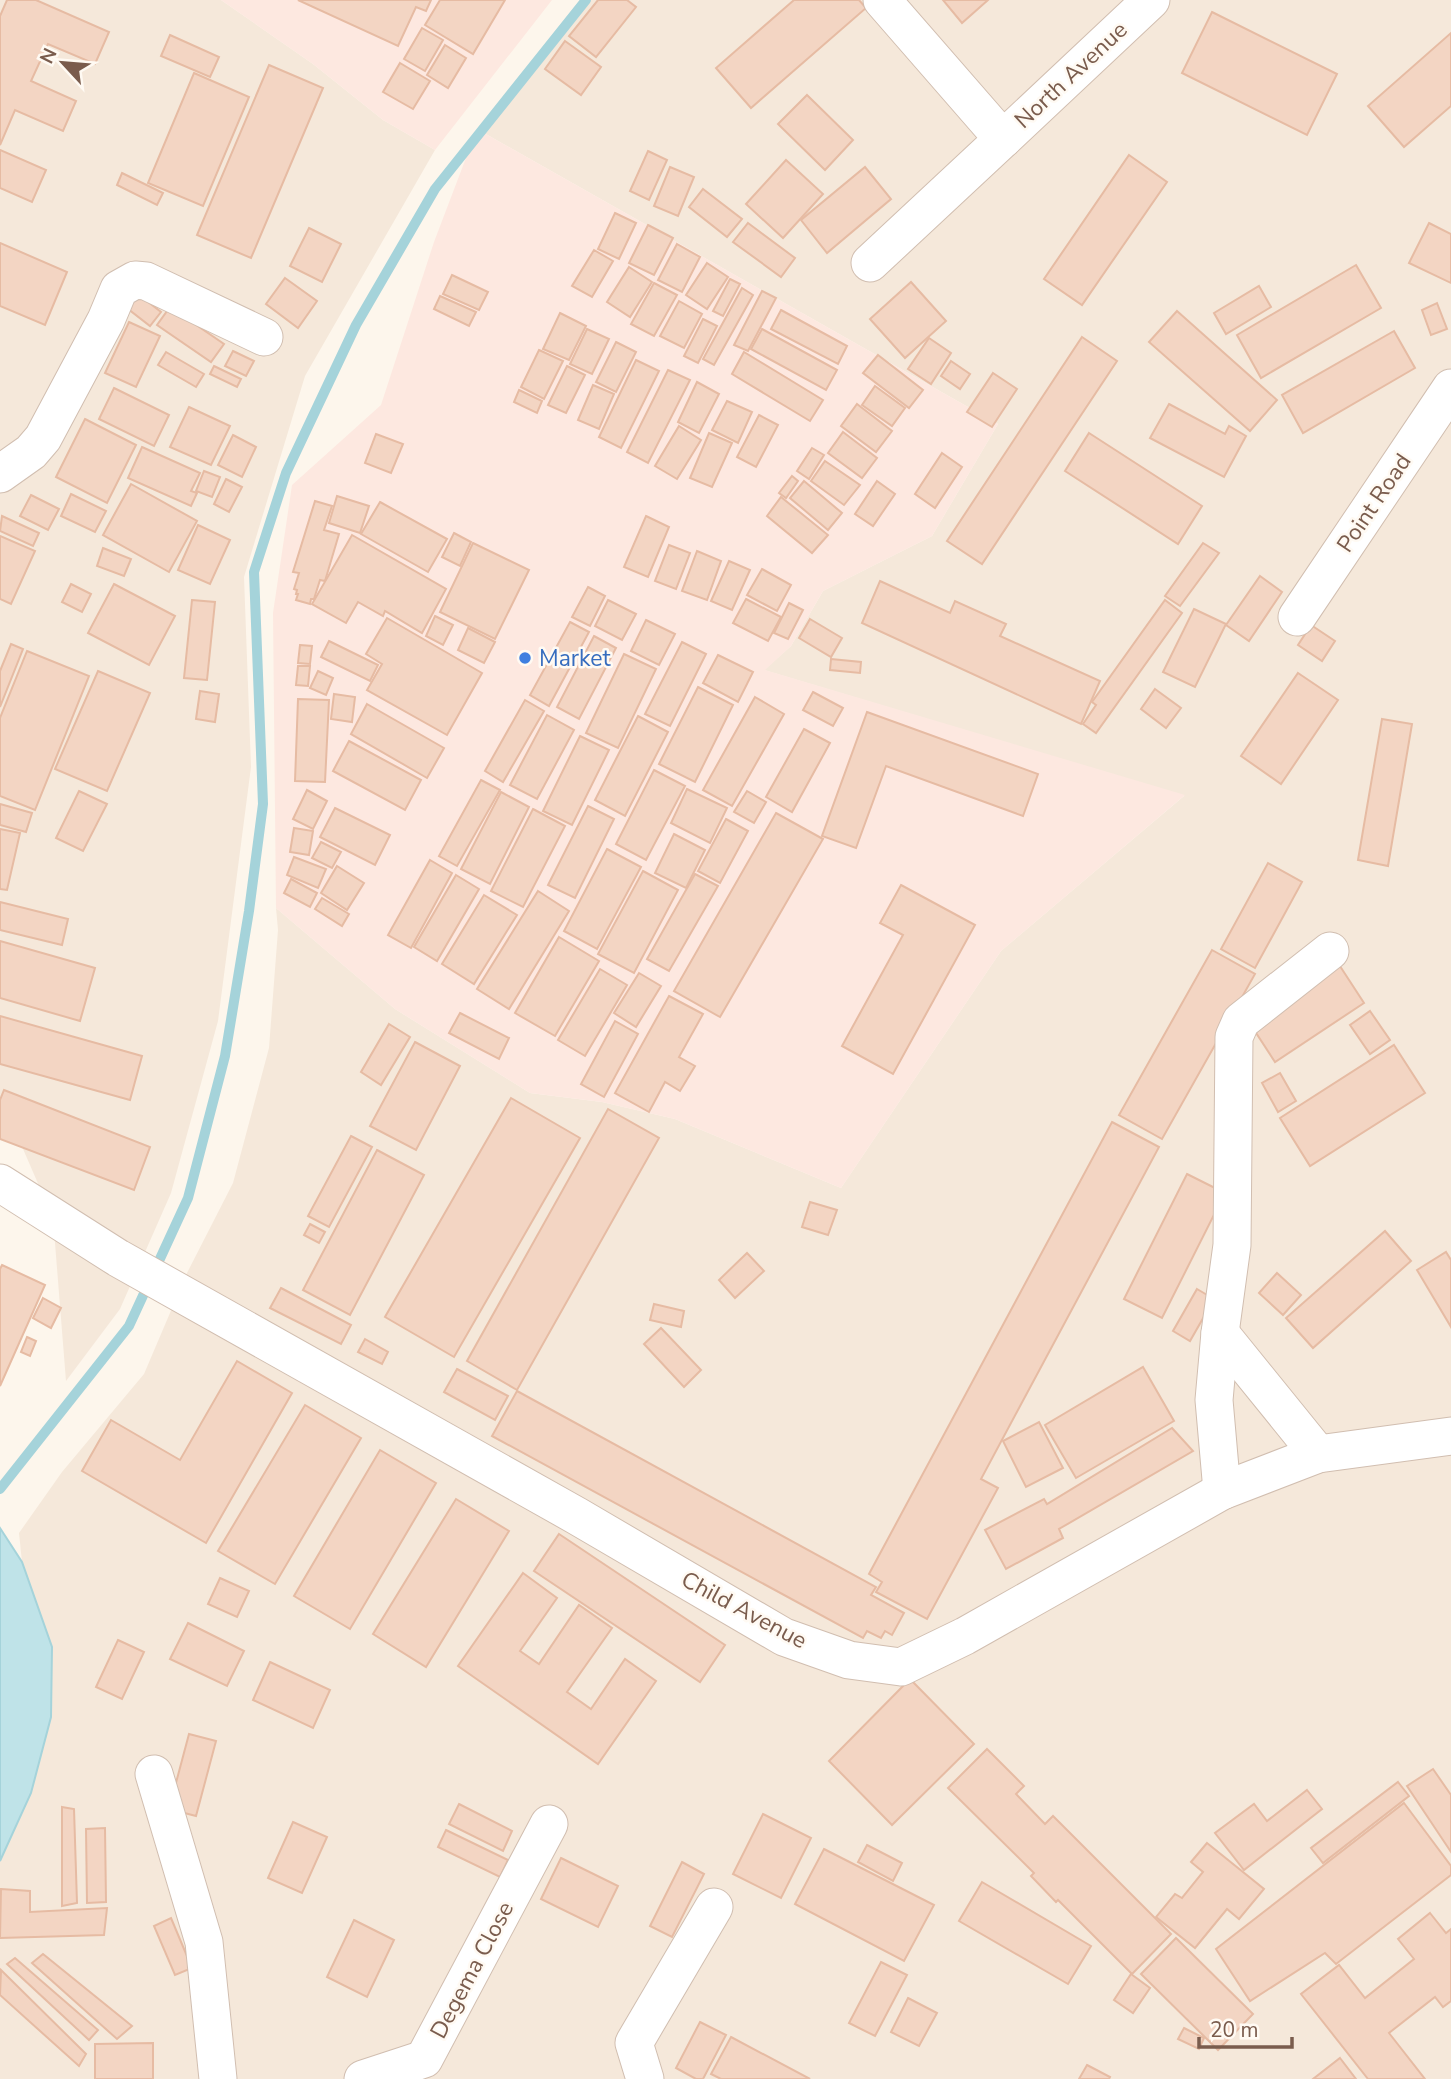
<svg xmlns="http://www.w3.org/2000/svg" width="1451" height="2079" font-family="'Nunito Sans',sans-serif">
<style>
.residential{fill:#f5e8da}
.commercial{fill:#fde8e0}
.water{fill:#bfe3e8;stroke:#a5d3da;stroke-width:2}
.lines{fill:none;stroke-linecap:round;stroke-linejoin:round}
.stream{stroke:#a5d3da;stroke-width:10}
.building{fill:#f3d5c3;stroke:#e6bba3;stroke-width:2}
.street-casing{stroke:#d1beb0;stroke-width:39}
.street{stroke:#fff;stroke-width:37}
.shop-dot{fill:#3f7fe0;stroke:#fffaf3;stroke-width:2.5}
.labels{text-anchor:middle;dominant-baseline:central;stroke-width:5;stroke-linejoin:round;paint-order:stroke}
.street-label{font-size:23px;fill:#7a5c4d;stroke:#fffaf3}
.shop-label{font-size:23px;fill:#366cbe;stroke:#fffaf3;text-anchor:start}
</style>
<rect width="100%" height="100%" fill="#fdf6ec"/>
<g class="residential">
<path d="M0 0H221L313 64 383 120 435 150 305 376 244 577 251 767 218 1021 171 1193 120 1309 66 1381 53 1218 0 1096Z"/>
<path d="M580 0H1451V2079H0V1861L31 1793 51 1717 52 1647 22 1562 19 1533 62 1472 144 1374 187 1273 233 1183 269 1048 278 930 276 908 395 1009 530 1093 602 1102 675 1119 841 1188 1001 951 1184 796 764 670 791 646 823 591 932 536 998 424 477 129Z"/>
</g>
<g class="commercial">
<path d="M221 0H552L435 150 383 120 313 64Z"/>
<path d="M477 129 998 424 932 536 823 591 791 646 765 670 1185 795 1001 951 841 1188 675 1119 602 1102 530 1093 395 1009 276 908 273 613 292 485 381 405 434 242Z"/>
</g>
<path class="water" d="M0 1528 22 1562 52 1647 51 1717 31 1793 0 1861Z"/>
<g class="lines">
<path class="stream" d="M0 1489 129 1326 188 1198 225 1056 249 911 263 804 254 572 286 473 356 325 435 189 586 0"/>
</g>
<g class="building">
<path d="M7 0H36L109 32 95 64 48 44 31 81 76 101 63 131 15 110 0 145V16Z"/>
<path d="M298 0H431L426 11 416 7 398 46Z"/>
<path d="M440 0H505L473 54 425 25Z"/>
<path d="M598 0H627L636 7 596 57 569 36Z"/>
<path d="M794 0H859L866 8 751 108 716 68Z"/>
<path d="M943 0H988L962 23Z"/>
<path d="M1212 12 1337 74 1307 135 1182 73Z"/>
<path d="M422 28 443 40 425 71 404 59Z"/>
<path d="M1451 33V106L1404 147 1368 106Z"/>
<path d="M170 35 219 57 210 77 161 56Z"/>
<path d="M565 41 601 67 581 95 545 69Z"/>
<path d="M445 45 466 58 448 88 427 75Z"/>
<path d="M400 63 430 81 413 109 383 92Z"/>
<path d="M269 65 323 88 251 258 197 235Z"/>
<path d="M194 73 249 97 203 206 148 183Z"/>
<path d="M807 95 853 140 825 170 778 124Z"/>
<path d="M0 150 46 170 32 202 0 188Z"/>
<path d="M648 151 667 160 649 200 630 191Z"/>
<path d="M1129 155 1167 182 1082 305 1044 279Z"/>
<path d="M786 160 823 194 783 238 746 204Z"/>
<path d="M670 167 694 177 678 216 654 206Z"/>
<path d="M865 167 891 199 827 253 801 220Z"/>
<path d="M122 173 163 193 157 205 117 185Z"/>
<path d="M703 189 742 219 727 237 689 207Z"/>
<path d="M615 213 636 223 619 259 598 249Z"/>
<path d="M748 223 795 258 781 277 733 242Z"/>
<path d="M1429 223 1451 234V283L1409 263Z"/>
<path d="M648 225 673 238 654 275 629 263Z"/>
<path d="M309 228 341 244 322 282 290 266Z"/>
<path d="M0 243 67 272 45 325 0 306Z"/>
<path d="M677 244 700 257 682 292 658 280Z"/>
<path d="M594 250 613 261 592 297 572 286Z"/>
<path d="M707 263 728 277 707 309 686 295Z"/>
<path d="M1356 265 1381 308 1261 378 1237 335Z"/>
<path d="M629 267 652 282 630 317 607 302Z"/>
<path d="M452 275 488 292 479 310 443 294Z"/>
<path d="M285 278 317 301 298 328 266 304Z"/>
<path d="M730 279 740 284 723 316 713 311Z"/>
<path d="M911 282 946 321 905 358 870 319Z"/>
<path d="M654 283 677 295 654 336 631 324Z"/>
<path d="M1259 286 1271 307 1226 334 1214 313Z"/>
<path d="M742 288 753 295 714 365 703 359Z"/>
<path d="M134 291 161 312 150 326 123 305Z"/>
<path d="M762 291 776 298 748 351 734 345Z"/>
<path d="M440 296 476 312 469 326 434 309Z"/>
<path d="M679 301 702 314 684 348 660 336Z"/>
<path d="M1437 303 1447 329 1431 335 1422 310Z"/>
<path d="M170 307 224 344 211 362 157 325Z"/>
<path d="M781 310 847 346 838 364 771 329Z"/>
<path d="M1177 311 1277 400 1250 431 1149 342Z"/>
<path d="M560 313 586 326 569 360 543 349Z"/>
<path d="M703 319 717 326 698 363 684 356Z"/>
<path d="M129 322 160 336 136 387 105 373Z"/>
<path d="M587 329 609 339 592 374 570 364Z"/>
<path d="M762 329 837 370 826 390 751 349Z"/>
<path d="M1394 331 1415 368 1303 433 1282 395Z"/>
<path d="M1082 337 1117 361 982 564 947 541Z"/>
<path d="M929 338 951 353 931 384 908 369Z"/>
<path d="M616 342 636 352 616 392 596 382Z"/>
<path d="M539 350 563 361 544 399 521 387Z"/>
<path d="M233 351 254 361 246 376 225 366Z"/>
<path d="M166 352 204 374 196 387 158 365Z"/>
<path d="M744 352 823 400 810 421 732 374Z"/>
<path d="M878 355 923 390 909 408 863 373Z"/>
<path d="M636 360 659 371 621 448 599 437Z"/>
<path d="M951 361 970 374 960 389 941 376Z"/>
<path d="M214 366 241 379 237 387 210 374Z"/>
<path d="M567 366 585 375 566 413 548 405Z"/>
<path d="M668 370 690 380 648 463 627 452Z"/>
<path d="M993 373 1017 389 992 427 967 412Z"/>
<path d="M697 382 719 394 699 433 678 422Z"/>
<path d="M593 385 614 394 599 429 578 420Z"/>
<path d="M875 386 905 408 892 426 862 405Z"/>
<path d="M114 388 169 415 154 446 99 419Z"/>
<path d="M519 390 542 401 537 413 514 402Z"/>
<path d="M727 401 752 412 738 443 712 430Z"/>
<path d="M857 404 892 431 876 452 841 426Z"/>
<path d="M1169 404 1225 434 1229 426 1246 436 1224 477 1150 438Z"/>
<path d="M189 407 230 426 211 465 170 447Z"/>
<path d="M759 415 778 425 756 467 737 457Z"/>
<path d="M85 419 136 445 107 503 56 477Z"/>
<path d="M679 426 701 440 677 479 655 466Z"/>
<path d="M843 432 877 458 862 478 828 453Z"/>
<path d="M709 433 732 443 712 487 690 478Z"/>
<path d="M1089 433 1202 506 1178 544 1065 471Z"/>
<path d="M376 434 403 444 391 473 365 463Z"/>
<path d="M233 435 256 447 242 477 218 465Z"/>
<path d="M142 447 200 473 191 491 197 493 191 506 128 478Z"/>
<path d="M812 448 824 455 809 479 797 471Z"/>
<path d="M942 453 962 467 935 508 915 494Z"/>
<path d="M825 461 860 485 844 505 811 481Z"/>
<path d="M204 471 220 477 212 497 196 491Z"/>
<path d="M792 476 798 481 786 498 779 493Z"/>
<path d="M226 479 242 487 229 512 214 504Z"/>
<path d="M804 481 842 513 828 530 790 498Z"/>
<path d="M877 481 895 494 873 526 855 514Z"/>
<path d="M131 484 197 521 169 572 103 535Z"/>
<path d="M71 494 106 511 95 532 61 516Z"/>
<path d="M31 495 59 509 48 530 20 516Z"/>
<path d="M337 496 369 506 360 533 329 523Z"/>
<path d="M781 497 828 535 812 553 767 516Z"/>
<path d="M315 501 332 506 324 530 339 534 325 581 320 580 314 599H311L310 604 296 600 298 594H296L297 590 294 589 299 573 293 572Z"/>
<path d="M380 502 447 539 428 572 361 534Z"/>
<path d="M2 516 39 533 33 546 0 531Z"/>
<path d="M646 516 669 527 648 577 624 567Z"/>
<path d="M198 525 230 540 210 584 178 570Z"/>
<path d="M454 533 471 542 460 566 442 557Z"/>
<path d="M352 535 446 589 422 633 385 611 383 616 358 602 346 623 312 604Z"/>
<path d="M0 536 35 551 11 604 0 599Z"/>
<path d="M473 543 529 570 495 639 440 612Z"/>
<path d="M1203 543 1219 553 1180 606 1165 596Z"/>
<path d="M669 545 690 553 676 589 655 581Z"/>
<path d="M103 548 131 559 124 576 97 566Z"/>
<path d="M697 551 721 561 707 600 682 591Z"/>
<path d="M729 561 750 570 732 610 711 601Z"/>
<path d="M762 569 791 585 777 611 747 595Z"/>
<path d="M1260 576 1282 592 1249 641 1226 625Z"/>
<path d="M880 581 950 613 955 601 1006 624 1000 636 1100 681 1081 724 862 623Z"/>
<path d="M71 584 91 594 82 612 62 602Z"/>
<path d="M114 584 175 616 149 665 88 633Z"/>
<path d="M588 587 605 596 590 626 572 617Z"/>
<path d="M746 599 781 617 768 641 733 623Z"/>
<path d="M192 600 215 602 207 680 184 678Z"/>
<path d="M608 600 636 614 622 640 595 626Z"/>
<path d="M1165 600 1182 613 1096 733 1083 724 1096 705 1092 702Z"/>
<path d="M789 603 803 610 788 639 774 633Z"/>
<path d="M1194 609 1226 624 1195 687 1163 672Z"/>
<path d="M435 616 453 625 443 645 426 636Z"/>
<path d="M387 618 482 673 447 735 367 690 382 664 366 654Z"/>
<path d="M810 619 842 638 831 657 799 638Z"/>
<path d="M646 620 675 634 659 665 631 651Z"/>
<path d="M570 622 589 632 549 706 530 695Z"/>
<path d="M1311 625 1335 641 1322 661 1298 645Z"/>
<path d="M468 628 495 642 484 663 458 650Z"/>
<path d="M594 636 616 648 579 719 557 707Z"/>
<path d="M329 641 378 665 370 681 321 657Z"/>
<path d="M682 642 706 654 670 726 645 714Z"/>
<path d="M11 644 23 649 0 707V671Z"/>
<path d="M300 645 312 646 310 664 298 663Z"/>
<path d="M27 651 89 676 35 810 0 796V718Z"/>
<path d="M624 654 656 669 618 748 586 733Z"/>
<path d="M718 655 753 672 738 702 703 683Z"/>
<path d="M831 659 861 662 860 673 830 670Z"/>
<path d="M298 666H310L308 686 296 685Z"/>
<path d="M98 671 150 693 107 791 55 769Z"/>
<path d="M318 671 333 678 326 695 310 688Z"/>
<path d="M1298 673 1338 700 1281 784 1241 756Z"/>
<path d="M698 687 733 705 695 782 659 764Z"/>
<path d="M1155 689 1181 708 1166 728 1141 709Z"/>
<path d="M200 691 219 694 215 722 196 719Z"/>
<path d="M813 692 843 708 833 726 803 710Z"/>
<path d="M334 694 355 697 352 722 331 719Z"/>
<path d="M755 697 784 714 732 806 703 790Z"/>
<path d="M298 699 329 700 325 782 295 781Z"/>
<path d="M525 700 544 711 503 782 485 771Z"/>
<path d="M367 704 444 748 427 778 351 734Z"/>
<path d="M867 712 1038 774 1023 816 886 766 856 848 822 836Z"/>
<path d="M547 715 574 730 537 799 510 785Z"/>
<path d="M638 716 668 732 625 816 595 800Z"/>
<path d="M1382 719 1412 724 1388 866 1358 860Z"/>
<path d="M804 729 830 743 792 812 766 797Z"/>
<path d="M580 736 609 750 572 825 543 811Z"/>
<path d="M349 741 421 780 405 810 333 771Z"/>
<path d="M654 770 685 786 646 860 616 844Z"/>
<path d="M481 780 500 790 457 866 439 856Z"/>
<path d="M687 789 727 808 710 843 671 823Z"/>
<path d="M307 790 327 801 313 829 293 819Z"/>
<path d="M79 791 107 804 83 851 56 838Z"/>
<path d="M747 791 766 802 754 823 734 812Z"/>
<path d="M501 792 529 807 490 884 461 869Z"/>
<path d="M0 804 32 813 26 832 0 825Z"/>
<path d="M588 806 614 819 575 898 548 885Z"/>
<path d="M335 808 390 835 375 865 320 837Z"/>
<path d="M533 809 565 826 523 907 491 891Z"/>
<path d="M776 813 823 839 720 1017 674 991Z"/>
<path d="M726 819 748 831 720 883 698 871Z"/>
<path d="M294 828 313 831 309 855 290 852Z"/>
<path d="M0 829 20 833 7 890 0 889Z"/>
<path d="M674 834 705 850 686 888 655 873Z"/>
<path d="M321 842 341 852 332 868 312 858Z"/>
<path d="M607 849 641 867 597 949 564 931Z"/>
<path d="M294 857 326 869 318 888 287 875Z"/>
<path d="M430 860 452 873 411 948 388 935Z"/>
<path d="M1268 863 1302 882 1255 968 1221 949Z"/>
<path d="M337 866 364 883 347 910 321 893Z"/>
<path d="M643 871 678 890 634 973 598 954Z"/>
<path d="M695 874 718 886 669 971 647 959Z"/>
<path d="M456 875 479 889 437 961 414 947Z"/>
<path d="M291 879 317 893 310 907 284 893Z"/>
<path d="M901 885 975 925 893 1074 842 1046 903 935 880 923Z"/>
<path d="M538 891 569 911 509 1009 477 989Z"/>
<path d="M484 895 517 915 474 984 442 964Z"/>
<path d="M322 898 349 914 342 926 315 909Z"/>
<path d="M0 902 68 919 62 945 0 930Z"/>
<path d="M559 937 599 961 555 1036 515 1013Z"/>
<path d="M0 941 95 968 80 1021 0 998Z"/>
<path d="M1212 950 1255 974 1162 1139 1119 1115Z"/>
<path d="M1336 960 1364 1003 1275 1062 1247 1019Z"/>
<path d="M600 969 627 985 585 1056 558 1040Z"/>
<path d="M639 973 661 986 636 1027 614 1013Z"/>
<path d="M669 996 703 1014 679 1057 695 1066 680 1091 665 1082 649 1112 615 1093Z"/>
<path d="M1370 1011 1390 1040 1370 1054 1350 1025Z"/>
<path d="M460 1013 509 1038 499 1059 449 1033Z"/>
<path d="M0 1016 142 1056 130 1100 0 1064Z"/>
<path d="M615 1021 638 1034 604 1097 581 1084Z"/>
<path d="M389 1024 410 1037 381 1085 361 1072Z"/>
<path d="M415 1042 460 1066 416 1150 370 1126Z"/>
<path d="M1394 1045 1425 1093 1310 1166 1280 1118Z"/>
<path d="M1280 1073 1296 1101 1278 1112 1262 1083Z"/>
<path d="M4 1090 150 1147 134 1190 0 1139V1100Z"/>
<path d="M511 1098 580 1138 454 1357 385 1317Z"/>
<path d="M608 1109 659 1138 517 1390 467 1361Z"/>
<path d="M1112 1122 1159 1147 981 1479 998 1488 927 1619 876 1592 882 1582 869 1574Z"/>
<path d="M351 1136 372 1147 329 1227 308 1216Z"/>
<path d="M377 1150 424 1175 350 1315 303 1290Z"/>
<path d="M1187 1174 1225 1193 1162 1318 1124 1299Z"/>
<path d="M810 1202 837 1210 828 1235 802 1227Z"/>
<path d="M310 1224 325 1232 319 1243 304 1235Z"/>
<path d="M1385 1231 1411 1261 1313 1348 1286 1318Z"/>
<path d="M1446 1252 1451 1260V1327L1417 1270Z"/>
<path d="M747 1253 764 1271 735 1298 719 1280Z"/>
<path d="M2 1265 45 1285 0 1386V1269Z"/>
<path d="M1277 1273 1301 1295 1283 1315 1259 1293Z"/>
<path d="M281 1288 351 1325 341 1344 270 1308Z"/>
<path d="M1197 1289 1214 1299 1190 1341 1173 1331Z"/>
<path d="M43 1298 61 1308 51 1328 33 1318Z"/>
<path d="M654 1304 684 1311 681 1327 650 1320Z"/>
<path d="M661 1328 701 1370 684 1387 644 1344Z"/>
<path d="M27 1337 36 1341 30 1356 21 1352Z"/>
<path d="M365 1339 388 1352 382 1364 358 1352Z"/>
<path d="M237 1361 292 1393 206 1543 82 1471 111 1420 180 1460Z"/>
<path d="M1143 1367 1174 1421 1076 1478 1045 1425Z"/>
<path d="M457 1369 508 1396 495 1420 444 1392Z"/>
<path d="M517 1391 876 1587 871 1595 904 1613 892 1635 885 1631 881 1638 867 1631 863 1638 492 1436Z"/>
<path d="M305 1405 361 1438 275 1584 218 1551Z"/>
<path d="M1039 1422 1063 1468 1026 1487 1003 1441Z"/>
<path d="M1172 1428 1193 1451 1059 1529 1063 1538 1006 1569 985 1530 1044 1499 1047 1504Z"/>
<path d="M380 1450 436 1483 350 1629 294 1596Z"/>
<path d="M456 1499 509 1531 426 1667 373 1634Z"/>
<path d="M559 1534 725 1645 700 1682 534 1571Z"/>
<path d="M523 1573 557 1598 520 1651 539 1664 579 1605 612 1628 567 1692 591 1709 625 1659 656 1681 598 1764 458 1666Z"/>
<path d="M220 1578 249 1591 237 1617 208 1604Z"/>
<path d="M188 1623 244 1651 227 1686 170 1659Z"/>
<path d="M118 1640 144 1652 122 1699 96 1687Z"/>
<path d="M270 1662 330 1690 313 1728 253 1700Z"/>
<path d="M910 1679 974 1744 892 1825 829 1761Z"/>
<path d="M189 1734 216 1741 196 1816 169 1809Z"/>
<path d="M987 1749 1024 1786 1016 1794 1045 1824 1053 1816 1171 1934 1132 1974 1058 1900 1056 1902 1031 1876 1034 1873 948 1788Z"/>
<path d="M1433 1769 1451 1795V1852L1407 1786Z"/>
<path d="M1398 1782 1409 1796 1323 1863 1311 1848Z"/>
<path d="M1307 1790 1322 1809 1244 1870 1215 1833 1254 1804 1267 1821Z"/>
<path d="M1404 1803 1451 1866V1875L1336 1964 1325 1953 1250 2001 1216 1949Z"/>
<path d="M459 1804 512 1831 503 1851 449 1824Z"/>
<path d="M62 1807 74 1809 77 1903 62 1906Z"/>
<path d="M763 1814 811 1838 781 1898 733 1874Z"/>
<path d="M293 1822 327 1837 302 1893 268 1878Z"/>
<path d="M105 1828 106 1902 87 1903 86 1829Z"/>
<path d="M446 1830 508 1860 500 1877 438 1847Z"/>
<path d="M1207 1843 1264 1889 1239 1919 1227 1909 1195 1948 1156 1917 1175 1894 1182 1898 1203 1872 1191 1862Z"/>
<path d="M867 1845 902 1863 893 1881 858 1862Z"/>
<path d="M824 1849 934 1905 904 1961 795 1904Z"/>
<path d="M561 1858 618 1886 598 1927 541 1899Z"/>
<path d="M682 1862 704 1874 672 1937 650 1926Z"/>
<path d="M982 1882 1091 1946 1068 1984 959 1921Z"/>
<path d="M1 1889 30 1891V1912L107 1908 104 1935 0 1938Z"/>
<path d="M1430 1913 1446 1933 1451 1929V2001L1443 2007 1435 1997 1389 2033 1425 2079H1368L1301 1994 1339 1965 1365 1998 1414 1959 1398 1939Z"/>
<path d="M171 1918 192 1968 175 1975 154 1926Z"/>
<path d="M354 1920 394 1940 367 1997 327 1977Z"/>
<path d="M1176 1938 1253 2014 1218 2050 1141 1974Z"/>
<path d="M43 1954 132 2026 117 2039 32 1963Z"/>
<path d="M15 1958 98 2030 89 2040 7 1964Z"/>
<path d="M881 1962 907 1975 875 2036 849 2023Z"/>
<path d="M1 1970 86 2054 79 2066 0 1995Z"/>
<path d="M1131 1974 1150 1988 1133 2013 1114 2000Z"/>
<path d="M908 1998 937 2013 919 2046 891 2032Z"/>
<path d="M700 2022 726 2035 703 2079H696L676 2068Z"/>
<path d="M1184 2028 1204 2038 1199 2049 1178 2039Z"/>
<path d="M731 2037 810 2079H721L711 2074Z"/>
<path d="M153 2043V2079H95V2044Z"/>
<path d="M1340 2058 1356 2079H1313Z"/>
<path d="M1087 2065 1110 2077 1109 2079H1079Z"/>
</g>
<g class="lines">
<defs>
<g id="street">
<path d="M882 0 1003 139 1151 0"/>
<path d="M870 263 1003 139"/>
<path d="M0 474 31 452 43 438 106 320 119 289 135 280 146 281 264 337"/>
<path d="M1297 617 1451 388"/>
<path d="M0 1183 118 1258 577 1516 784 1637 849 1660 901 1667 965 1636 1222 1491 1318 1454 1451 1436"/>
<path d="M1220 1333 1318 1454"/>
<path d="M1222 1491 1214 1400 1220 1333 1232 1245 1234 1037 1241 1021 1330 951"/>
<path d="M154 1774 204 1942 218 2079"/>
<path d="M363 2079 424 2059 549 1824"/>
<path d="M645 2079 634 2043 714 1907"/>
</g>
</defs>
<use href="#street" class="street-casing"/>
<use href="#street" class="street"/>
</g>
<circle class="shop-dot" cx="525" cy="658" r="7"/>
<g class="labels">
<g class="street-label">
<text transform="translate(1071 75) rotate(-43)">North Avenue</text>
<text transform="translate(1374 503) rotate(-56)">Point Road</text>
<text transform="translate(744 1610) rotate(28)">Child Avenue</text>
<text transform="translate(472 1970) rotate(-62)">Degema Close</text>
</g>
<g class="shop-label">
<text x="539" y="658">Market</text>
</g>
</g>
<g transform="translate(63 63) rotate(296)" stroke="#fffaf3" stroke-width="5" paint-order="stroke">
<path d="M0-5L12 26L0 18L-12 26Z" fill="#7a5c4d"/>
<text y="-10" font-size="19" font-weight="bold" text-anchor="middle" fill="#7a5c4d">N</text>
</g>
<path d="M1199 2037v10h93v-10" fill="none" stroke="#7a5c4d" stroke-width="3.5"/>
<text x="1210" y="2037" font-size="21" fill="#7a5c4d" stroke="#fffaf3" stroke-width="5" paint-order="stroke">20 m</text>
</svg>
